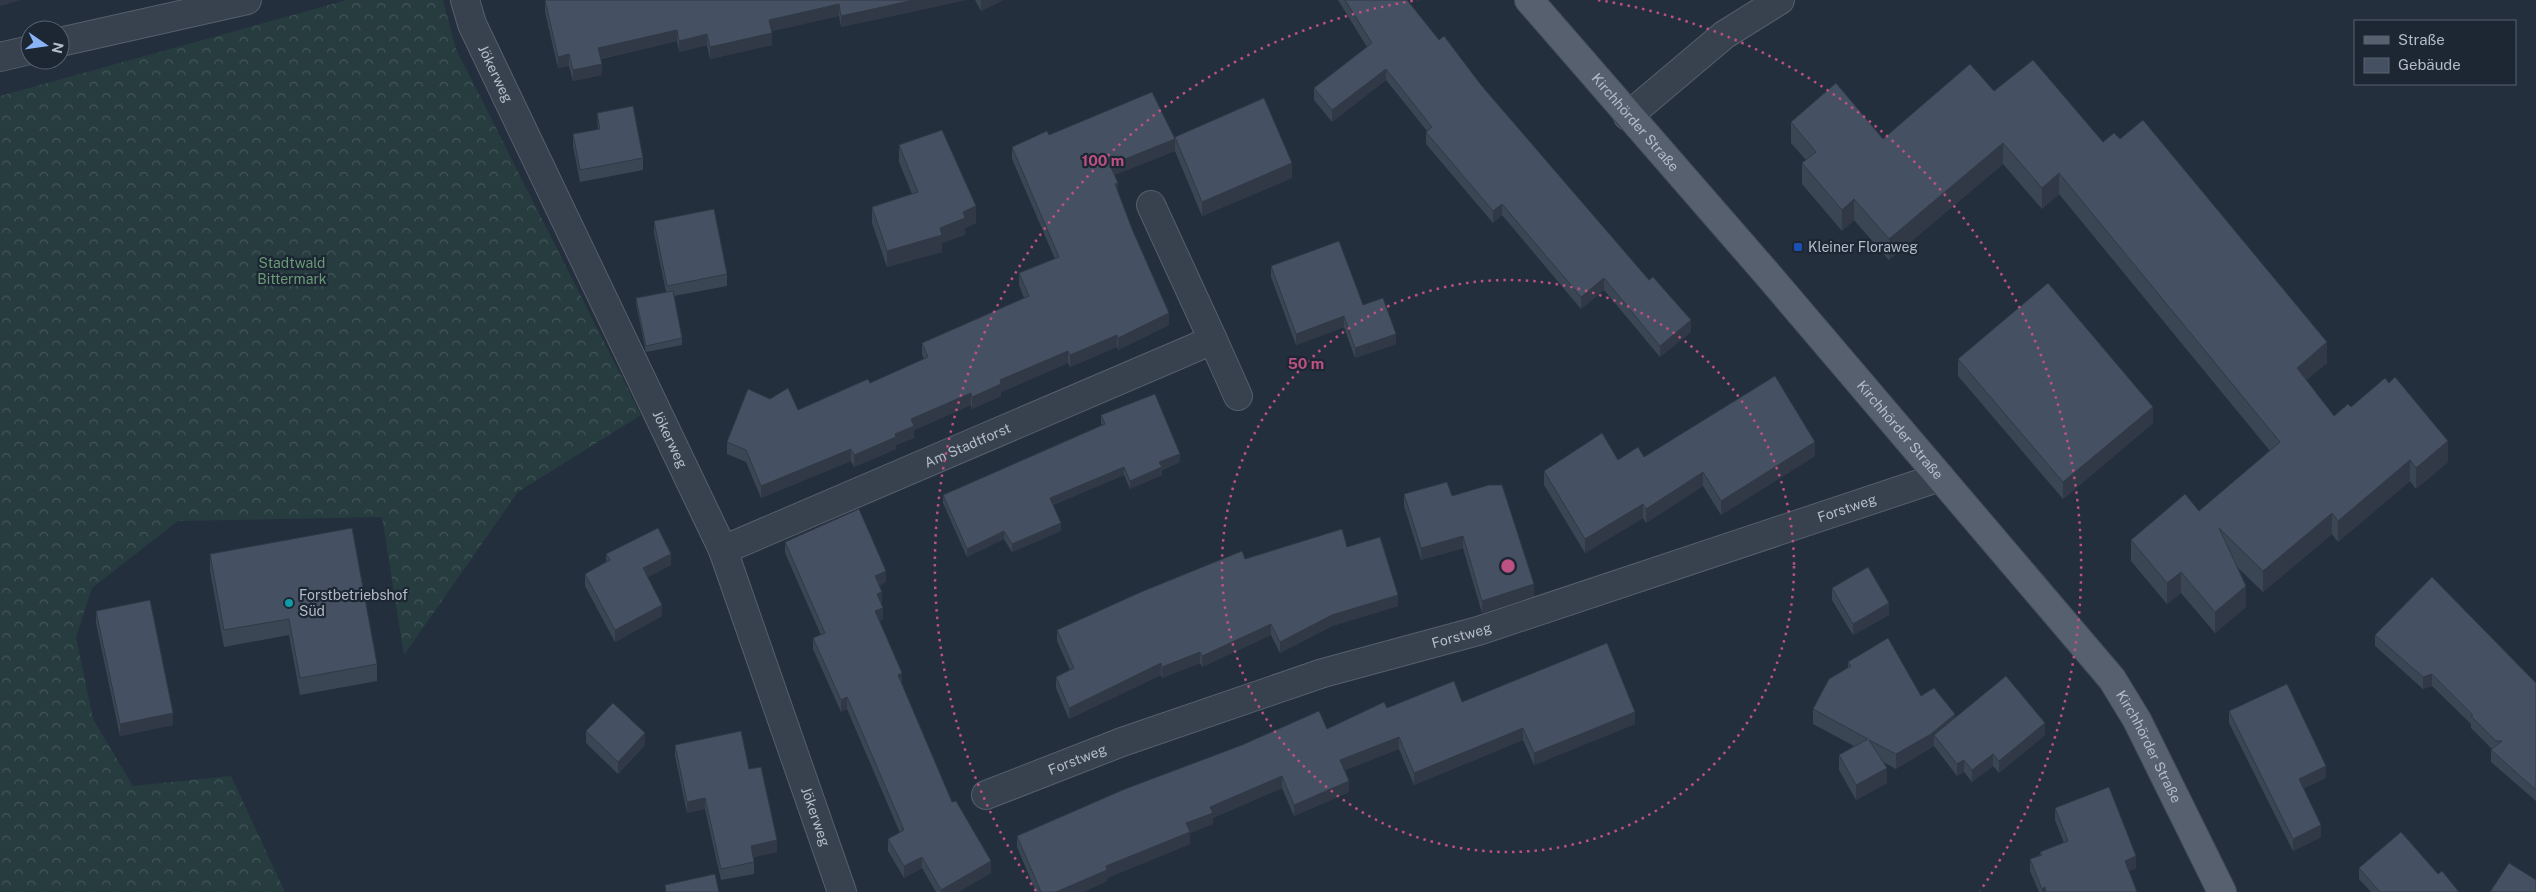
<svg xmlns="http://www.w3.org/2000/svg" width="2536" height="892" font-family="'Public Sans',sans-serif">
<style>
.forest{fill:url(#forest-crowns)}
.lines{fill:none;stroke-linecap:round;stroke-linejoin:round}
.minor-casing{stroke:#565f6c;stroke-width:30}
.major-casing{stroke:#414a57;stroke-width:30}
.minor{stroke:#38414e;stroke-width:28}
.major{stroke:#56606e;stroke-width:28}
.wall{fill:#3b4654}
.shaded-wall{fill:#303945}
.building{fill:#455162;stroke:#303945}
.ring{fill:none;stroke:#bd5182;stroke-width:2.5;stroke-dasharray:2.5 5}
.transit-dot{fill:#1a4fb4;stroke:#1d2633;stroke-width:2}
.culture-dot{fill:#0f9aa8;stroke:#1d2633;stroke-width:2}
.labels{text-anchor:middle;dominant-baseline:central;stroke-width:4.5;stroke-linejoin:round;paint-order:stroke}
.street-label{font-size:14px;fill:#b4bcc9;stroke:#1d2633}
.poi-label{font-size:14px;fill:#b4bcc9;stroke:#1d2633;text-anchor:start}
.park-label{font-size:14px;fill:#6b9a76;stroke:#1d2633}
.centre{fill:#bd5182;stroke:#1d2633;stroke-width:2.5}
.ring-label{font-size:15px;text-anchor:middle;font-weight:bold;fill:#bd5182;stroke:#1d2633;stroke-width:4.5;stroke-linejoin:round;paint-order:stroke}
</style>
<defs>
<pattern id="forest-crowns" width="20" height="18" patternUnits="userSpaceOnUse" patternTransform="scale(1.25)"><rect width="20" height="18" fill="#263c3f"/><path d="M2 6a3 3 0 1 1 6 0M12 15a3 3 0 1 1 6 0" fill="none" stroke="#435659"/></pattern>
</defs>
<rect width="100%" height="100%" fill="#242f3e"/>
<path class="forest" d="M347 0H443L456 49 641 415 518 492 404 655 382 517 178 521 92 588 76 637 93 719 133 786 231 776 285 892H0V96Z"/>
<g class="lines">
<defs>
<g id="minor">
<path id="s1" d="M465 0 472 24 723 550 842 892"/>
<path d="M60 42 247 0"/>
<path d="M0 57 30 50"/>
<path d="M1628 116 1724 35 1780 0"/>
<path d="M1213 340 1238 396"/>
<path id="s2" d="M723 550 1213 340 1151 205"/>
<path id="s3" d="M986 795 1122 742 1323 673 1478 631 1940 477"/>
</g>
<g id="major">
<path id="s4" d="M1529 0 1769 276 2112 679 2137 720 2222 892"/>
</g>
</defs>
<use href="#minor" class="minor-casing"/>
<use href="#major" class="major-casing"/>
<use href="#minor" class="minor"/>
<use href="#major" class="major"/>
</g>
<g class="wall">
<path d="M545 0H966L841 27 839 16 771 31 772 45 710 59 707 45 679 52 677 41 601 59 602 75 573 81 569 66 558 68 545 12Z"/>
<path d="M975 0H1003L981 11Z"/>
<path d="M1338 0H1407L1439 40 1481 85 1691 332 1660 357 1604 290 1581 309 1502 215 1493 223 1426 144V132L1427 131 1386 80 1332 122 1314 100V88L1367 47Z"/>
<path d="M1994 91 2103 142 2327 363 2306 380 2334 416 2351 407 2448 462 2416 489 2410 481 2338 542 2332 534 2263 592 2237 567 2246 607 2215 633 2181 593 2167 604 2131 561V540L2199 511 2270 451 2059 194 2042 209 2003 164 1889 260 1854 220 1842 231 1802 184V163L1806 160 1791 143V122L1883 139Z"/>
<path d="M597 113 643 158V170L580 182 573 146V134L598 130Z"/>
<path d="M1049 135 1175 139V137L1292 178 1202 216 1175 151 1114 175 1118 192 1169 325 1118 350 1117 347 1070 367 1068 363 1001 392V396L972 409 971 405 914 430V438L896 445V449L854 467 851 461 761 498 746 462 727 454V442L770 399 798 410 870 383 924 359 922 354V343L1024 298 1019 285V273L1055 259 1012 159V147Z"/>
<path d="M899 145 976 223 965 228V235L942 243V252L887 267 872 223V207L912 194 899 162Z"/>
<path d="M654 221 727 274V286L674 296 682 338V345L646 352 636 304V298L666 292 654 233Z"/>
<path d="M1271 266 1363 305 1396 344 1355 358 1344 327 1296 345 1271 277Z"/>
<path d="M1958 359 2153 423 2063 499 1958 376Z"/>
<path d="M1101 415 1180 462 1162 470V475L1130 489 1124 475 1053 505 1061 531 1012 552 1004 539 967 557 943 503V495L1102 425 1101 423Z"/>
<path d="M1815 456 1721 515 1703 486 1646 523 1643 518 1585 553 1544 485V471L1618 460 1644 457Z"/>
<path d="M1404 494 1452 496 1534 596 1482 613 1463 548 1421 560 1404 506Z"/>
<path d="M785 542 886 582 879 586 883 619 879 621 902 685 952 802 991 873 958 892H936L922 868 904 878 888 851V839L900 833 847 709 841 712 813 649V638L821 635 785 553Z"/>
<path d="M1347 547 1398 606 1332 626 1280 653 1271 635 1202 667 1200 663 1162 678 1161 675 1069 719 1056 688V677L1070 670 1057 641V630L1245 559Z"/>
<path d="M210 554 377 664V681L300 695 289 635 224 647 210 571Z"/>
<path d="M606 554 671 565 648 577 662 616 615 642 585 586V574L606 562Z"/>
<path d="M1832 588 1889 615 1853 635 1832 600Z"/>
<path d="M96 611 173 725 120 736 96 623Z"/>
<path d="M2375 635 2536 683V801L2491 762V750L2492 749 2471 728V724L2432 686 2423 689 2375 646Z"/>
<path d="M1848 662 1921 696 1955 717 2045 735 1999 773 1993 766 1972 782 1964 772 1957 776 1934 746 1896 769 1883 762 1887 783 1856 800 1839 770V755L1854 746 1813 724V709L1848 667Z"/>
<path d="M1462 702 1635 724 1534 765 1523 740 1414 785 1399 749 1345 770 1349 792 1294 816 1282 788 1213 818V824L1190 833V844L1107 878V881L1083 892H1036L1017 847V836L1327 729 1387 708Z"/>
<path d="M2229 711 2326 778 2304 788 2321 837 2293 851 2229 723Z"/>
<path d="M586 731 645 745 618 774 586 743Z"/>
<path d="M675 745 749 769 777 852 753 857 754 862V874L721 880 705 809 687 813 675 756Z"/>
<path d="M2055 808 2136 868 2129 871 2137 892H2039L2030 871V859L2040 855V852L2064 843 2055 820Z"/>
<path d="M2359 868 2438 874 2459 892H2371L2359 879Z"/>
</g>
<g class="shaded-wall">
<path d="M0 0H21L0 6Z"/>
<path d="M914 0H966L841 27V16Z"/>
<path d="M981 0H1003L981 11Z"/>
<path d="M839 4V16L769 32V20Z"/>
<path d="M677 30V41L598 59V48Z"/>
<path d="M772 33V45L710 59V47Z"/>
<path d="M707 34V45L679 52V41Z"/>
<path d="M569 54V66L558 68V57Z"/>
<path d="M602 64V75L573 81V70Z"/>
<path d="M1386 69V80L1332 122V110Z"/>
<path d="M1175 139V151L1110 177V165Z"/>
<path d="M2003 143V164L1889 260V239Z"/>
<path d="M1292 163V178L1202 216V202Z"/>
<path d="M2059 173V194L2042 209V188Z"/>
<path d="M1118 183V195L1115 184Z"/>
<path d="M1854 199V220L1842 231V210Z"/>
<path d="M1502 204V215L1493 223V211Z"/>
<path d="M976 206V223L965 228V235L942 243V252L887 267V251L940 228 963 212Z"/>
<path d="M1604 278V290L1581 309V297Z"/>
<path d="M1169 313V325L1118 350V338Z"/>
<path d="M1344 316V327L1296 345V334Z"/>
<path d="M1691 320V332L1660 357V346Z"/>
<path d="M1396 334V344L1355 358V348Z"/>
<path d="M1117 335V347L1070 367V355Z"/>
<path d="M2327 342V363L2297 388V368Z"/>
<path d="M1068 351V363L1001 392V396L972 409V397L1000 380Z"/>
<path d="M971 393V405L914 430V438L896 445V449L854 467V455L895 434 911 419Z"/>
<path d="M2153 407V423L2063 499V482Z"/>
<path d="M2448 441V462L2416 489V468Z"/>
<path d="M1815 442V456L1721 515V501Z"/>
<path d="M851 449V461L761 498V486Z"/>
<path d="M1180 454V462L1162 470V475L1130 489V481L1159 462Z"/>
<path d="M2410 460V481L2338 542V521Z"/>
<path d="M1124 467V475L1050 506V498Z"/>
<path d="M1703 472V486L1646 523V509Z"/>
<path d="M1643 504V518L1585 553V539Z"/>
<path d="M2332 513V534L2263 592V571Z"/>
<path d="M1061 523V531L1012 552V544Z"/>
<path d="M1004 531V539L967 557V549Z"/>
<path d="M1463 536V548L1421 560V548Z"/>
<path d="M671 554V565L643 580V568Z"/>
<path d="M886 571V582L875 588V576Z"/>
<path d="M2181 572V593L2167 604V583Z"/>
<path d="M1534 584V596L1482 613V601Z"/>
<path d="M2246 586V607L2215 633V612Z"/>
<path d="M882 592V603L877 605V594Z"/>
<path d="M1398 595V606L1332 626 1280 653V642L1332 615Z"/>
<path d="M1889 603V615L1853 635V624Z"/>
<path d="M662 605V616L615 642V630Z"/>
<path d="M883 608V619L875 623V611Z"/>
<path d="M1271 624V635L1202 667V656Z"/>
<path d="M1200 652V663L1162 678V667Z"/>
<path d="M1161 663V675L1069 719V708Z"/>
<path d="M902 673V685L898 675Z"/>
<path d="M2432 674V686L2423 689V677Z"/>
<path d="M847 697V709L841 712V700Z"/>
<path d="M1635 712V724L1534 765V753Z"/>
<path d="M173 713V725L120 736V724Z"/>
<path d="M1955 714V729L1934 735V746L1896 769V754Z"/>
<path d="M2045 723V735L1999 773V761Z"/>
<path d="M1523 728V740L1414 785V773Z"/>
<path d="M645 733V745L618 774V762Z"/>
<path d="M1399 737V749L1340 772V760Z"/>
<path d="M1993 754V766L1972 782V770Z"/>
<path d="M1964 760V772L1957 776V764Z"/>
<path d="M2326 766V778L2299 791V779Z"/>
<path d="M1887 768V783L1856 800V785Z"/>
<path d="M1282 776V788L1213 818V824L1190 833V844L1107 878V881L1083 892H1056L1106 866 1186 823 1210 807Z"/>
<path d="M1349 781V792L1294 816V805Z"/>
<path d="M705 798V809L687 813V802Z"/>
<path d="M2321 825V837L2293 851V839Z"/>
<path d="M777 840V852L751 858V846Z"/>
<path d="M2136 856V868L2125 872V861Z"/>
<path d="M922 857V868L904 878V866Z"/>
<path d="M991 861V873L958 892H941V890Z"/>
<path d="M2045 887V892H2042V889Z"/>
</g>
<g class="building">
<path d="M545 0H914L841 16 839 4 769 20 772 33 710 47 707 34 679 41 677 30 598 48 602 64 573 70 569 54 558 57Z"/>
<path d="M1345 0H1407L1439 40 1444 36 1481 85 1649 280 1653 277 1691 320 1660 346 1604 278 1581 297 1502 204 1493 211 1426 132 1432 127 1386 69 1332 110 1314 88 1372 43Z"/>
<path d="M2033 60 2103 142 2114 133 2120 139 2143 120 2327 342 2297 368 2334 416 2348 404 2351 407 2385 378 2389 383 2395 377 2448 441 2416 468 2410 460 2338 521 2332 513 2263 571 2219 528 2246 586 2215 612 2181 572 2167 583 2131 540 2185 494 2199 511 2280 442 2059 173 2042 188 2003 143 1889 239 1854 199 1842 210 1802 163 1816 152 1791 122 1836 83 1883 139 1970 64 1994 91Z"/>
<path d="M1152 92 1175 139 1110 165 1118 183 1115 184 1132 229 1169 313 1118 338 1117 335 1070 355 1068 351 1000 380 1001 384 972 397 971 393 911 419 914 426 895 434 896 437 854 455 851 449 761 486 746 450 727 442 748 389 770 399 788 388 798 410 868 379 870 383 928 357 922 343 1029 296 1019 273 1059 257 1012 147 1047 131 1049 135Z"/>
<path d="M1264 98 1292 163 1202 202 1175 137Z"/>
<path d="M633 106 643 158 580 170 573 134 600 129 597 113Z"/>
<path d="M942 130 976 206 963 212 965 218 940 228 942 235 887 251 872 207 918 192 899 145Z"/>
<path d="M714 209 727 274 667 286 654 221Z"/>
<path d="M1339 241 1363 305 1383 298 1396 334 1355 348 1344 316 1296 334 1271 266Z"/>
<path d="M2048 283 2153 407 2063 482 1958 359Z"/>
<path d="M673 291 682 338 646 346 636 298Z"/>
<path d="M1775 376 1815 442 1721 501 1703 472 1646 509 1643 504 1585 539 1544 471 1602 433 1618 460 1638 447 1644 457Z"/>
<path d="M1155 394 1180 454 1159 462 1162 467 1130 481 1124 467 1050 498 1061 523 1012 544 1004 531 967 549 943 495 1105 424 1101 415Z"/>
<path d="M1447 482 1452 496 1489 485H1502L1534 584 1482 601 1463 536 1421 548 1404 494Z"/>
<path d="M859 509 886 571 875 576 882 592 877 594 883 608 875 611 902 673 898 675 952 802 956 801 991 861 941 890 922 857 904 866 888 839 904 830 847 697 841 700 813 638 825 633 785 542Z"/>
<path d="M352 528 377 664 300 678 289 619 224 630 210 554Z"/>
<path d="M658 528 671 554 643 568 662 605 615 630 585 574 610 560 606 554Z"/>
<path d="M1342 529 1347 547 1380 537 1398 595 1332 615 1280 642 1271 624 1202 656 1200 652 1162 667 1161 663 1069 708 1056 677 1074 668 1057 630 1141 592 1242 551 1245 559Z"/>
<path d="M1868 567 1889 603 1853 624 1832 588Z"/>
<path d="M2432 577 2536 683V790L2491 750 2502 741H2496L2471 716 2473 715 2432 674 2423 677 2375 635Z"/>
<path d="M150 600 173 713 120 724 96 611Z"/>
<path d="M1888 638 1921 696 1934 688 1955 714 1931 734 1896 754 1869 740 1887 768 1856 785 1839 755 1868 739 1813 709 1829 679 1851 666 1848 662Z"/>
<path d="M1607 643 1635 712 1534 753 1523 728 1414 773 1399 737 1340 760 1349 781 1294 805 1282 776 1210 807 1213 813 1186 823 1190 832 1106 866 1107 870 1056 892H1041L1017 836 1125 789 1242 745 1319 711 1327 729 1384 702 1387 708 1454 681 1462 702Z"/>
<path d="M2006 676 2045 723 1999 761 1993 754 1972 770 1964 760 1957 764 1934 735Z"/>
<path d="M2287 684 2326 766 2299 779 2321 825 2293 839 2229 711Z"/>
<path d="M613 703 645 733 618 762 586 731Z"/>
<path d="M741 731 749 769 761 767 777 840 751 846 754 862 721 869 705 798 687 802 675 745Z"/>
<path d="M2109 787 2136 856 2125 861 2137 892H2046L2045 887 2042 889 2030 859 2042 855 2040 852 2068 841 2055 808Z"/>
<path d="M2401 832 2438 874 2442 871 2459 892H2380L2359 868Z"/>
<path d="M2509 863 2536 880V892H2490Z"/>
<path d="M715 874 719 892H666L665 885Z"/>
</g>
<g class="ring">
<circle cx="1508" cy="566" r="286"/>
<path d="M1036 891A573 573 0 0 1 1418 0M1598 0A573 573 0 0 1 1980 891"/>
</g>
<rect class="transit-dot" x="1793" y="242" width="10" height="10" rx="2.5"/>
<circle class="culture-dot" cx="289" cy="603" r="5"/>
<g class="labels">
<g class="street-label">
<text stroke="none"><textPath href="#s1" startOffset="80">Jökerweg</textPath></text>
<text stroke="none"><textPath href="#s4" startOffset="162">Kirchhörder Straße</textPath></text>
<text stroke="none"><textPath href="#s4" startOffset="568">Kirchhörder Straße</textPath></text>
<text stroke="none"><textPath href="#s1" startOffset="485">Jökerweg</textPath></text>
<text stroke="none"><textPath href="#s2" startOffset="266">Am Stadtforst</textPath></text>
<text stroke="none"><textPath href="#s3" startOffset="908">Forstweg</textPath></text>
<text stroke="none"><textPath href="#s3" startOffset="502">Forstweg</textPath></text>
<text stroke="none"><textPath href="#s4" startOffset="972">Kirchhörder Straße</textPath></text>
<text stroke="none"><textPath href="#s3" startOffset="98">Forstweg</textPath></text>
<text stroke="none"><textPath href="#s1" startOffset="890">Jökerweg</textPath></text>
</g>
<g class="poi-label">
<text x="1808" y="247">Kleiner Floraweg</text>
<text x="299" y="595">Forstbetriebshof<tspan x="299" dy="16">Süd</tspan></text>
</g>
<g class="park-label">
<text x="292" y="263">Stadtwald<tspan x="292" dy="16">Bittermark</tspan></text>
</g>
</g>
<circle cx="1508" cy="566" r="8" class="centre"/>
<g class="ring-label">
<text x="1103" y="166">100 m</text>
<text x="1306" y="369">50 m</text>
</g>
<rect x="2354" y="20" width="162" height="65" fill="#1d2633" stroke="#59626f"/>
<rect x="2364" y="36" width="25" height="8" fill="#56606e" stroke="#59626f"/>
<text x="2398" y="45" font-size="15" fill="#b4bcc9">Straße</text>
<rect x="2364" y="58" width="25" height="15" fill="#455162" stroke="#59626f"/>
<text x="2398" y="70" font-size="15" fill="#b4bcc9">Gebäude</text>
<g transform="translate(45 45) rotate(103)"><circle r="24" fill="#1d2633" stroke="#59626f"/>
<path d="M0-4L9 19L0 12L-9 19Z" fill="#8ab4f8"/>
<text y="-8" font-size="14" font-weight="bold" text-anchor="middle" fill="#b4bcc9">N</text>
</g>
</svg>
